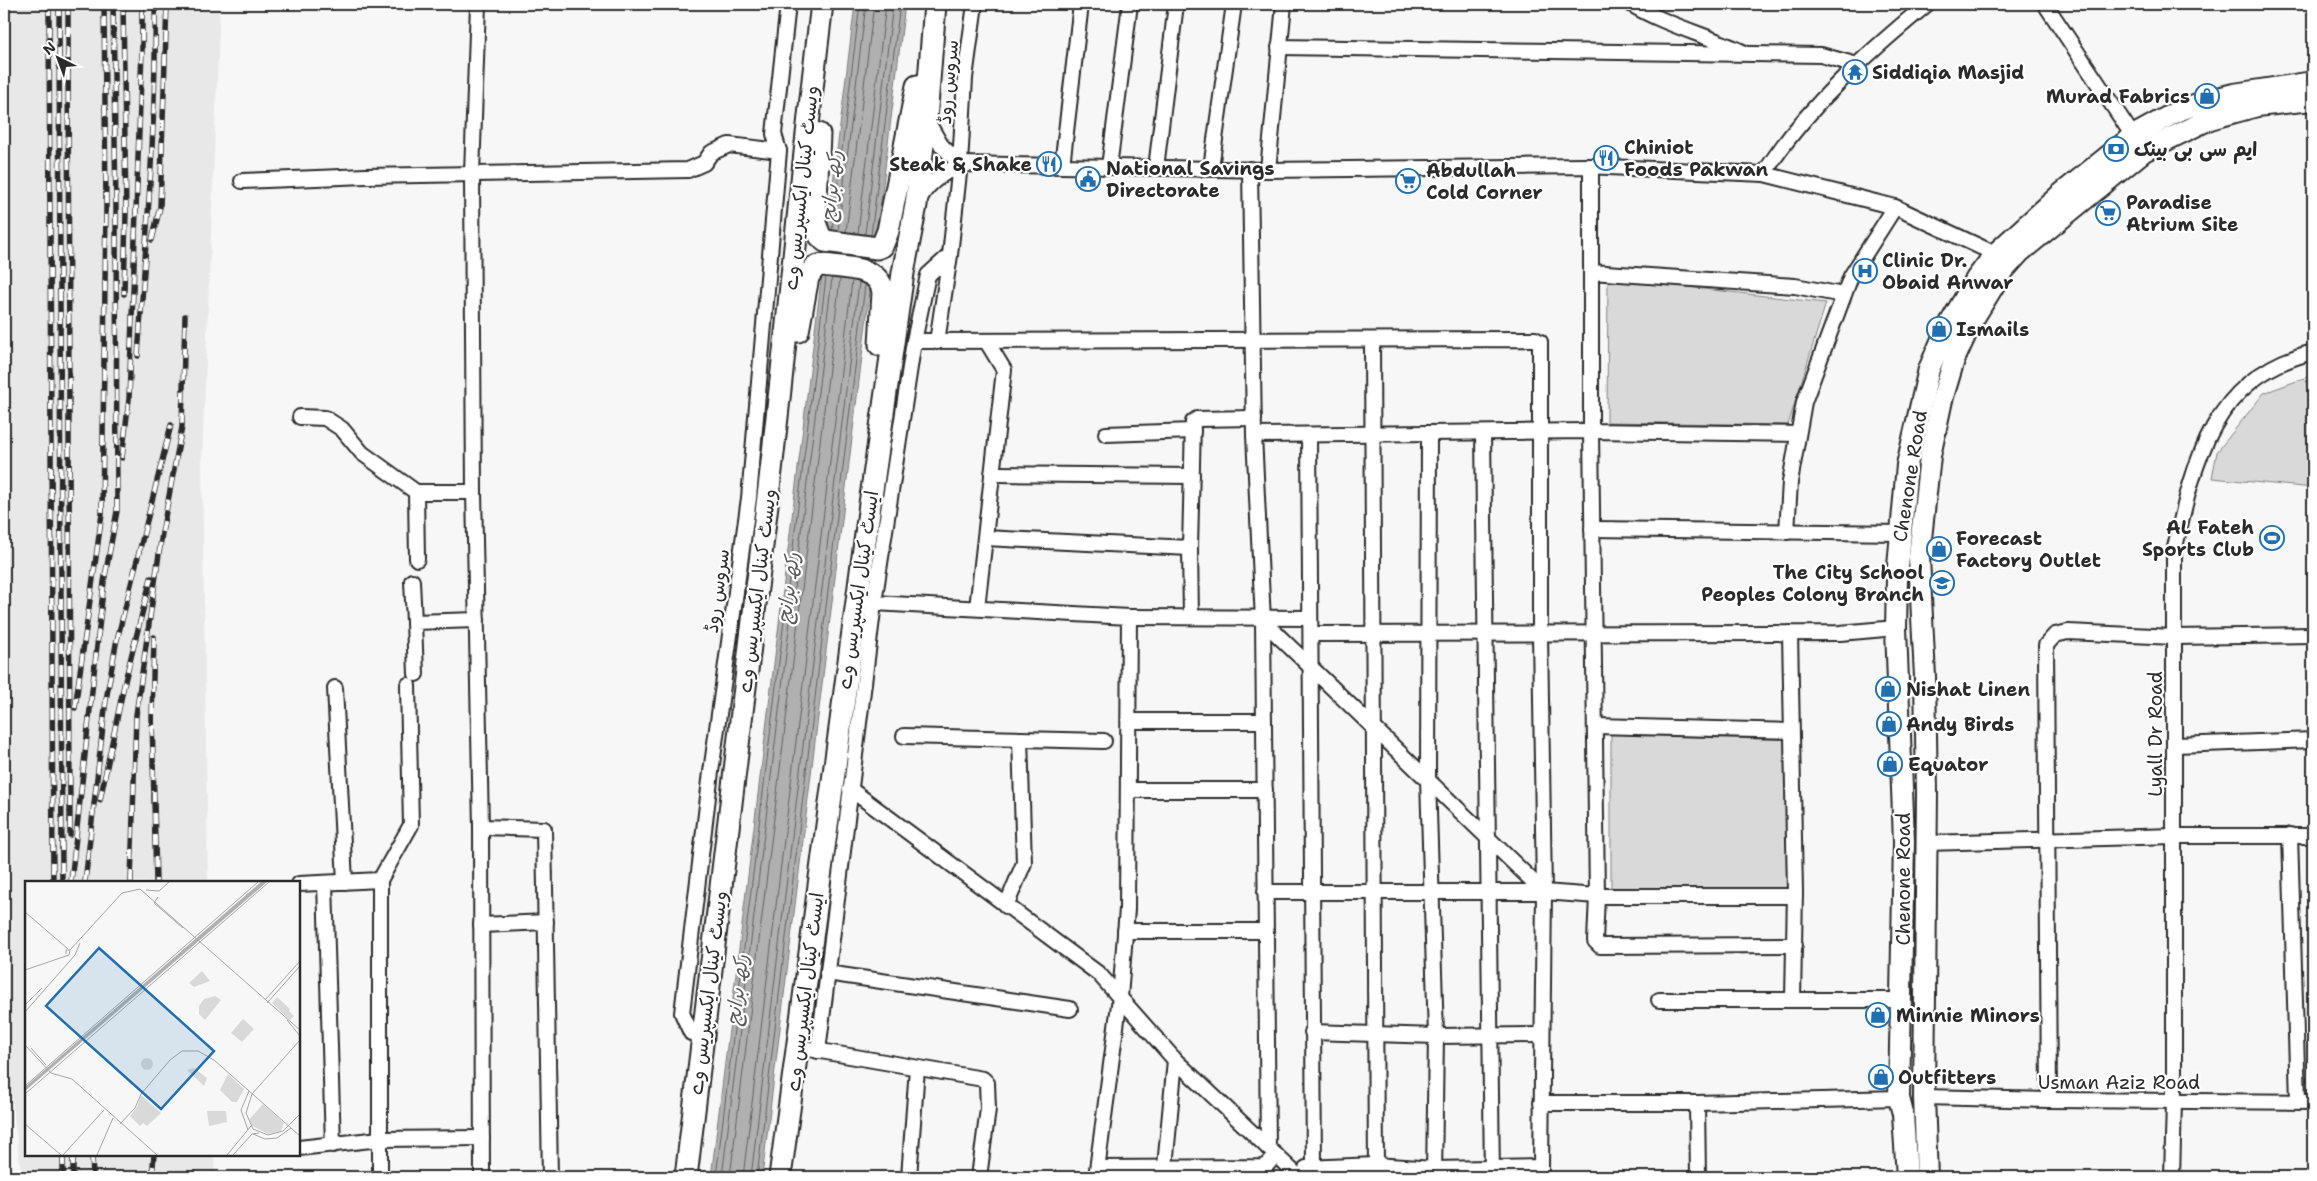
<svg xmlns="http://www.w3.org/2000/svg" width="2317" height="1181" font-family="'Shantell Sans','Playpen Sans Arabic',sans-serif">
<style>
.built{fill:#e8e8e8}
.green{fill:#d9d9d9;stroke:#828282}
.water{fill:#b0b0b0;stroke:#7b7b7b}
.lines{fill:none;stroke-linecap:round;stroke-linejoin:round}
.shore{stroke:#606060;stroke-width:1}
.street-casing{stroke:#2b2b2b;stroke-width:18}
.secondary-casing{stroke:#2b2b2b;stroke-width:24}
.primary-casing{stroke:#2b2b2b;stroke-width:25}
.street{stroke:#fff;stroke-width:14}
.secondary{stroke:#fff;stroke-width:20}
.primary{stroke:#fff;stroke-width:21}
.rail-casing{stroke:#2b2b2b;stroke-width:5.5}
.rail{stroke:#fff;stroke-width:4;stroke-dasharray:11;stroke-linecap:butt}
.labels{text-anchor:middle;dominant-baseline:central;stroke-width:4.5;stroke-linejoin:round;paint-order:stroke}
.poi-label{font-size:19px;font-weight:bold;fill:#2b2b2b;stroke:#fff;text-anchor:start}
.street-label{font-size:19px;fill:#2b2b2b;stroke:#fff}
.water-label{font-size:20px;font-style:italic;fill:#5a5a5a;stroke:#fff}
.inset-road{fill:none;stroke:#a5a5a5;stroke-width:1}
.view{fill:#1f6fb2;fill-opacity:0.15;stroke:#1f6fb2;stroke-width:2.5}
.inset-edge{fill:none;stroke:#2b2b2b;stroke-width:2.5}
</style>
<rect width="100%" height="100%" fill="#f7f7f7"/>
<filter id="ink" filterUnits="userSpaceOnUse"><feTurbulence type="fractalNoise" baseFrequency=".02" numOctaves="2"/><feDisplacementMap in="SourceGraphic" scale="10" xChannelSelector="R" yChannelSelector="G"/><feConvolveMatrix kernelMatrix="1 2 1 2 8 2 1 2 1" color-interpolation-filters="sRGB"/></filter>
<g filter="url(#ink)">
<path class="built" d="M4 4H220L202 460 208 882H26V1155H214L215 1177H22L4 1042Z"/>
<g class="green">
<path d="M1608 278 1826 303 1788 425 1607 422Z"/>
<path d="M2313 375V488L2212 478 2217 452 2264 393Z"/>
<path d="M1611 731 1792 736 1795 891 1611 892Z"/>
</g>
<path class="water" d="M855 4H905L771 1102 762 1177H711Z"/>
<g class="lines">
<g class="shore">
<path d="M832 230 860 4"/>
<path d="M838 231 866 4"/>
<path d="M846 232 874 4"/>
<path d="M858 233 886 4"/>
<path d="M865 234 893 4"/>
<path d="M871 235 900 4"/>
<path d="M716 1177 826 277"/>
<path d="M722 1177 832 278"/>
<path d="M730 1177 840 279"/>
<path d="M743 1177 852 281"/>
<path d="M751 1177 859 282"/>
<path d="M757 1177 865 285"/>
</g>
<defs>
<g id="street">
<path d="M478 4 472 174 474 492 481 827 482 1177"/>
<path d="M1631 4C1663 24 1709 36 1745 53"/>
<path d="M2045 4 2133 136"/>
<path d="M1279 47 1821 55 1857 65"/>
<path d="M926 119 941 145 960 164"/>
<path d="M1062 166 1081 4"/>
<path d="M1591 166V272"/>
<path d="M1109 167 1130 4"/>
<path d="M1156 168 1176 4"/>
<path d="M1211 168 1234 4"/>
<path d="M1250 169 1254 435 1263 621 1268 1148"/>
<path d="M1268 170 1284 4"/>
<path d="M1764 174C1803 110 1869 52 1927 4"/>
<path d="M242 181 366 176 688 170 704 163 711 153 729 145 779 151 774 134 788 4"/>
<path d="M919 200C928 182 943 174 960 164L1268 170 1586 166 1764 174 1895 207"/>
<path d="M914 341 1535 339 1540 342V634L1544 892 1541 1167"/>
<path d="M1372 341 1376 1177"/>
<path d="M937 342 950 255 960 164 965 78 975 4"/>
<path d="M300 417 325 418 342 429 362 453 416 492H474"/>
<path d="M1483 433 1492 1177"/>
<path d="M1106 434 1193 431"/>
<path d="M1798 434 1591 431V272L1795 286 1843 295"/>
<path d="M1254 435 1591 431 1597 896 1595 941 1600 946 1795 945"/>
<path d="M1309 435 1314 1167"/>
<path d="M1429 435 1428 779 1436 1036 1434 1177"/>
<path d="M992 474 1192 476"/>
<path d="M416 492 417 559"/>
<path d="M1592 529 1900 533"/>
<path d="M1787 532 1790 482 1804 402 1851 276 1895 207 2002 257"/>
<path d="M985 538 1190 548 1193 422 1197 419 1254 418"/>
<path d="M1190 548 1191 617"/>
<path d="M412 581 414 622"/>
<path d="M874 603 1129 617 1127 909 1120 997 1096 1177"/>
<path d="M977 608 1004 370 987 342"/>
<path d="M1129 617 1310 618"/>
<path d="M1263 621 1544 892"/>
<path d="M1790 633 1795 891 1793 999"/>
<path d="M1312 634 1840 633 1896 628"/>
<path d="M416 674 414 622 477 620"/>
<path d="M335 688 345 882"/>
<path d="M1129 721H1264"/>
<path d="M1595 726 1791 731"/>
<path d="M904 736 1104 741"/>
<path d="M2175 745 2313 740"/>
<path d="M850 789 1099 974 1175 1060 1299 1177"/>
<path d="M1128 790H1265"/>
<path d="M481 827 544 829 550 1177"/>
<path d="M2290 835 2298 1101"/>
<path d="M1926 843 2174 836H2313"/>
<path d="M325 883 333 1145"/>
<path d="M299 884 380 880"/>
<path d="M1265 892H1544L1597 896H1795"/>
<path d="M1006 906 1024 863 1020 739"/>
<path d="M481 925 546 922"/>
<path d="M1125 931H1265"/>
<path d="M827 973 1070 1009"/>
<path d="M1659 1000H1903"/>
<path d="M1312 1032 1436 1036 1542 1035"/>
<path d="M691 1033 682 1013 711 772 749 498 779 151"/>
<path d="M809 1049 983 1079 987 1083 988 1109 979 1177"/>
<path d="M818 1051 874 603 914 341 928 275 950 255"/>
<path d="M1924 1097 2049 1100 2313 1102"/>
<path d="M2049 1100 2046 645 2055 635 2068 632 2174 637 2313 635"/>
<path d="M1541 1103H1697L1899 1098"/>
<path d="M1697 1103 1698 1177"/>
<path d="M299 1148 380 1139 482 1138"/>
<path d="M1098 1168 1265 1167 1276 1155"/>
<path d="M1306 1168 1375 1165 1434 1169 1541 1167V1177"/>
<path d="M380 1177V880L411 825 408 685"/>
<path d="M909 1177 917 1068"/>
<path d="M1164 1177 1175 1060"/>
<path d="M2172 1177 2174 1101V552C2194 462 2212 377 2313 352"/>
</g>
<g id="secondary">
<path d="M1907 1177 1903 1114 1899 1098 1904 842 1896 628 1897 578 1907 465 1929 369 1946 330 1976 279 1995 254 2061 194 2133 136 2180 110 2206 101 2234 94 2313 82"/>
<path d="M1927 1177 1924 1097 1927 793 1925 677 1919 557 1930 456 1942 400 1954 360 1972 321 2002 272 2020 252 2144 151 2210 119 2257 106 2313 100"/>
</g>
<g id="primary">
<path d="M819 134 815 223 820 236 825 241 877 248 882 246 888 231 917 86"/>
<path d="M798 331 808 277 815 267 822 265C843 268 880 266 883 292L880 345"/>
<path d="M686 1177C713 947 742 718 769 488 788 326 802 165 822 4"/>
<path d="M780 1177 870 504 903 273 916 205 926 119 935 4"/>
</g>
</defs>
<use href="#street" class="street-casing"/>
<use href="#secondary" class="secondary-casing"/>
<use href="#primary" class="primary-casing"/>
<use href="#street" class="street"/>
<use href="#secondary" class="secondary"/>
<use href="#primary" class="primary"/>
<defs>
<g id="rail">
<path d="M49 4 53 882"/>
<path d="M59 4 62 882"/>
<path d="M68 4 70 835"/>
<path d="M123 4 126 212 124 294"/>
<path d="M152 240 160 207 167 4"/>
<path d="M138 356C146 238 157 121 155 4"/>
<path d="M122 458 129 399 142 51V4"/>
<path d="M154 637 152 718 156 882"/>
<path d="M75 708 102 514 106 207 104 4"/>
<path d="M100 800 124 685 151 578"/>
<path d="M71 882 104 582 117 511 116 209 113 4"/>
<path d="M85 882 106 700 116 644 171 425"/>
<path d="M131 882 136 715 162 533 182 427 185 316"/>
<path d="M63 1155V1177"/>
<path d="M73 1155V1177"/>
<path d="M92 1155 93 1177"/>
<path d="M152 1177 154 1155"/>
</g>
</defs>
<use href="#rail" class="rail-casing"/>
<use href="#rail" class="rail"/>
</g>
</g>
<defs>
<symbol id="temple-ring" viewBox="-11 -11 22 22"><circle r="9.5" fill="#fff" stroke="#1f6fb2" stroke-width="1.5"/><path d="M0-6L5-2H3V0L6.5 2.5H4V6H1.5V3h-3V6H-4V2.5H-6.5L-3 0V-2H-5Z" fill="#1f6fb2"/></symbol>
<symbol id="shop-ring" viewBox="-11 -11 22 22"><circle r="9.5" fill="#fff" stroke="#1f6fb2" stroke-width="1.5"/><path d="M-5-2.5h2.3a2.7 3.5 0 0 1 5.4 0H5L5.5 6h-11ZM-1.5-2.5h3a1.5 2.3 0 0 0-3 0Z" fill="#1f6fb2"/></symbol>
<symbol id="bank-ring" viewBox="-11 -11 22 22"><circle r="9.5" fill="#fff" stroke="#1f6fb2" stroke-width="1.5"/><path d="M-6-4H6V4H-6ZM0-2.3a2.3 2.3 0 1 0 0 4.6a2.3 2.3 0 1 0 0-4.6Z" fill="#1f6fb2"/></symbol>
<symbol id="restaurant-ring" viewBox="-11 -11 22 22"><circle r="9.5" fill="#fff" stroke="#1f6fb2" stroke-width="1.5"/><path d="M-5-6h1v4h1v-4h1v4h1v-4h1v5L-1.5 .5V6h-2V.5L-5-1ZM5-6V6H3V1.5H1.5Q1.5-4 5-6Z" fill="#1f6fb2"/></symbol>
<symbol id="civic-ring" viewBox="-11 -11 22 22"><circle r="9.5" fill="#fff" stroke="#1f6fb2" stroke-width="1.5"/><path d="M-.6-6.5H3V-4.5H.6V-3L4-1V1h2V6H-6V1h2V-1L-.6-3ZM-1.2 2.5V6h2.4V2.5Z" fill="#1f6fb2"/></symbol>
<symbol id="supermarket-ring" viewBox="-11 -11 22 22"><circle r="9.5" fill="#fff" stroke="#1f6fb2" stroke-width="1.5"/><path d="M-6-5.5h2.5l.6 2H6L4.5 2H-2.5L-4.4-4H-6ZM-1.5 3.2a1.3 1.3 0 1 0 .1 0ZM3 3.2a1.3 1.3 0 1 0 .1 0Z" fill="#1f6fb2"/></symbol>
<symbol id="hospital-ring" viewBox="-11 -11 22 22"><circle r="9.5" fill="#fff" stroke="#1f6fb2" stroke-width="1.5"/><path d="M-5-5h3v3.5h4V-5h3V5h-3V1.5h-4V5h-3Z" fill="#1f6fb2"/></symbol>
<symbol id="stadium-ring" viewBox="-11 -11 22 22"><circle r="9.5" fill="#fff" stroke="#1f6fb2" stroke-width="1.5"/><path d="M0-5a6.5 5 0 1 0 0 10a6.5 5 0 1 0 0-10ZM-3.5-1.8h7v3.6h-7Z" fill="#1f6fb2"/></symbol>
<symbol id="school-ring" viewBox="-11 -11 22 22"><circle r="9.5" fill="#fff" stroke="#1f6fb2" stroke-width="1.5"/><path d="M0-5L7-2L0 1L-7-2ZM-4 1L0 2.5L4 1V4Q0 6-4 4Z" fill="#1f6fb2"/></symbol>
</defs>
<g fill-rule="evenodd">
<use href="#temple-ring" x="1841" y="58" width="28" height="28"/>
<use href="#shop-ring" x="2193" y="82" width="28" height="28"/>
<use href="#bank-ring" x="2102" y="135" width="28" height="28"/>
<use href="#restaurant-ring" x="1592" y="144" width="28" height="28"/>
<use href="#restaurant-ring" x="1035" y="150" width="28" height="28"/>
<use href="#civic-ring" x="1074" y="165" width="28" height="28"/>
<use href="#supermarket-ring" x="1394" y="167" width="28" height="28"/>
<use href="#supermarket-ring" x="2094" y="199" width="28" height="28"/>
<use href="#hospital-ring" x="1851" y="257" width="28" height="28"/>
<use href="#shop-ring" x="1925" y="315" width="28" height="28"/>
<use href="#stadium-ring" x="2258" y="524" width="28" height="28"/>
<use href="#shop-ring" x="1925" y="535" width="28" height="28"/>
<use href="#school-ring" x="1928" y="569" width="28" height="28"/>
<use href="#shop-ring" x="1874" y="675" width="28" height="28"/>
<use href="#shop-ring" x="1875" y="710" width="28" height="28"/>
<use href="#shop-ring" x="1876" y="750" width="28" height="28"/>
<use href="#shop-ring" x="1864" y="1001" width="28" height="28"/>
<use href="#shop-ring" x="1867" y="1063" width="28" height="28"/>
</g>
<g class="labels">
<g class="poi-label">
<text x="1872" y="72">Siddiqia Masjid</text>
<text x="2190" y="96" text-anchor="end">Murad Fabrics</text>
<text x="1624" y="147">Chiniot<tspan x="1624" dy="22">Foods Pakwan</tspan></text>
<text x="2134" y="149">ایم سی بی بینک</text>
<text x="1032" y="164" text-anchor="end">Steak &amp; Shake</text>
<text x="1106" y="168">National Savings<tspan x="1106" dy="22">Directorate</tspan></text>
<text x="1426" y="170">Abdullah<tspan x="1426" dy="22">Cold Corner</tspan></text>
<text x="2126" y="202">Paradise<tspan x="2126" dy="22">Atrium Site</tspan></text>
<text x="1882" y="260">Clinic Dr.<tspan x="1882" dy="22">Obaid Anwar</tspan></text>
<text x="1956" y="329">Ismails</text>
<text x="2254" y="527" text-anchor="end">AL Fateh<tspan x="2254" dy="22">Sports Club</tspan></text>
<text x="1956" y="538">Forecast<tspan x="1956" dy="22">Factory Outlet</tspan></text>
<text x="1924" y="572" text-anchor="end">The City School<tspan x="1924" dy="22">Peoples Colony Branch</tspan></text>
<text x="1906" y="689">Nishat Linen</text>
<text x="1906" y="724">Andy Birds</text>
<text x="1908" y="764">Equator</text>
<text x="1896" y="1015">Minnie Minors</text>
<text x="1898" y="1077">Outfitters</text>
</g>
<g class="street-label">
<text transform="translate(948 82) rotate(-85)">سروس روڈ</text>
<text transform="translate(801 188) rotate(-84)">ویسٹ کینال ایکسپریس وے</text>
<text transform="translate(1910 476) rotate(-81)">Chenone Road</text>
<text transform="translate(858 590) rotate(-82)">ایسٹ کینال ایکسپریس وے</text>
<text transform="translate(717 591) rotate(-82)">سروس روڈ</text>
<text transform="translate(757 591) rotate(-83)">ویسٹ کینال ایکسپریس وے</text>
<text transform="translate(2155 734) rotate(-90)">Lyall Dr Road</text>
<text transform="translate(1903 879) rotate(-90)">Chenone Road</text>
<text transform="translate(805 992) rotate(-83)">ایسٹ کینال ایکسپریس وے</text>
<text transform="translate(708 993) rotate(-83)">ویسٹ کینال ایکسپریس وے</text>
<text x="2119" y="1082">Usman Aziz Road</text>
</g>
<g class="water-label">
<text transform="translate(831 186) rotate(-84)">رکھ برانچ</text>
<text transform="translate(788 588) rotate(-83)">رکھ برانچ</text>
<text transform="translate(737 990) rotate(-83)">رکھ برانچ</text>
</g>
</g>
<g transform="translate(25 881)">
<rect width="275" height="275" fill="#f7f7f7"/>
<path d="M177 90 185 100 169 106 164 102ZM190 115 196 119 180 139 174 133V125L179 118ZM252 116 265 128 264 130 269 135 265 139 247 122ZM218 138 229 148 217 161 206 152ZM116 183a6 6 0 1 1 12 0a6 6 0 1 1-12 0ZM169 187 182 197 179 205 162 189ZM203 193 219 208 212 221H207L195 209ZM116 214 136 232 122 245 118 242 115 245 105 235 112 226ZM238 223 259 242 256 250 243 253 227 245 224 239ZM182 230H201L202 241 184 245Z" fill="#d9d9d9"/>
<path d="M236 1H242L0 210V206Z" fill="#b0b0b0"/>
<path class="inset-road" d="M121 9 134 10 144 1M133 16 129 22 158 47M0 31 43 68M45 69 97 12 115 8 275 149M0 89 44 74 45 69H41V73M240 119 275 80M242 122 275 85M0 124 17 107M0 131 50 74 55 62M262 139 275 155M275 159 227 213 221 232 228 248 243 254 258 250 275 233M0 164 26 192 47 198 132 274M6 167 21 184M0 205 233 1M0 213 244 1M0 243 36 274M95 243 110 227 116 213 145 179 157 170H173L189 179 275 255M223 249 216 229 224 210M228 253 240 258 252 257 266 247M38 274 79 229M72 274 88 237M202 274 226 245M208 274 227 253 234 252"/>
<path class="view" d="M74 67 189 170 136 228 21 125Z"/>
<rect width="275" height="275" class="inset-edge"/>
</g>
<rect width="2317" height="1181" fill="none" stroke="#fff" stroke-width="20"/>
<rect x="10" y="10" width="2297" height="1161" fill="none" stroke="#2b2b2b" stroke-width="2" filter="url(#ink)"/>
<g transform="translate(58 58) rotate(318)" stroke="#ffffff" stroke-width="4" paint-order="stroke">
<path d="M0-4L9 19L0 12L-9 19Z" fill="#2b2b2b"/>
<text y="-8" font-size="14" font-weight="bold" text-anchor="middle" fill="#2b2b2b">N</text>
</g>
</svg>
